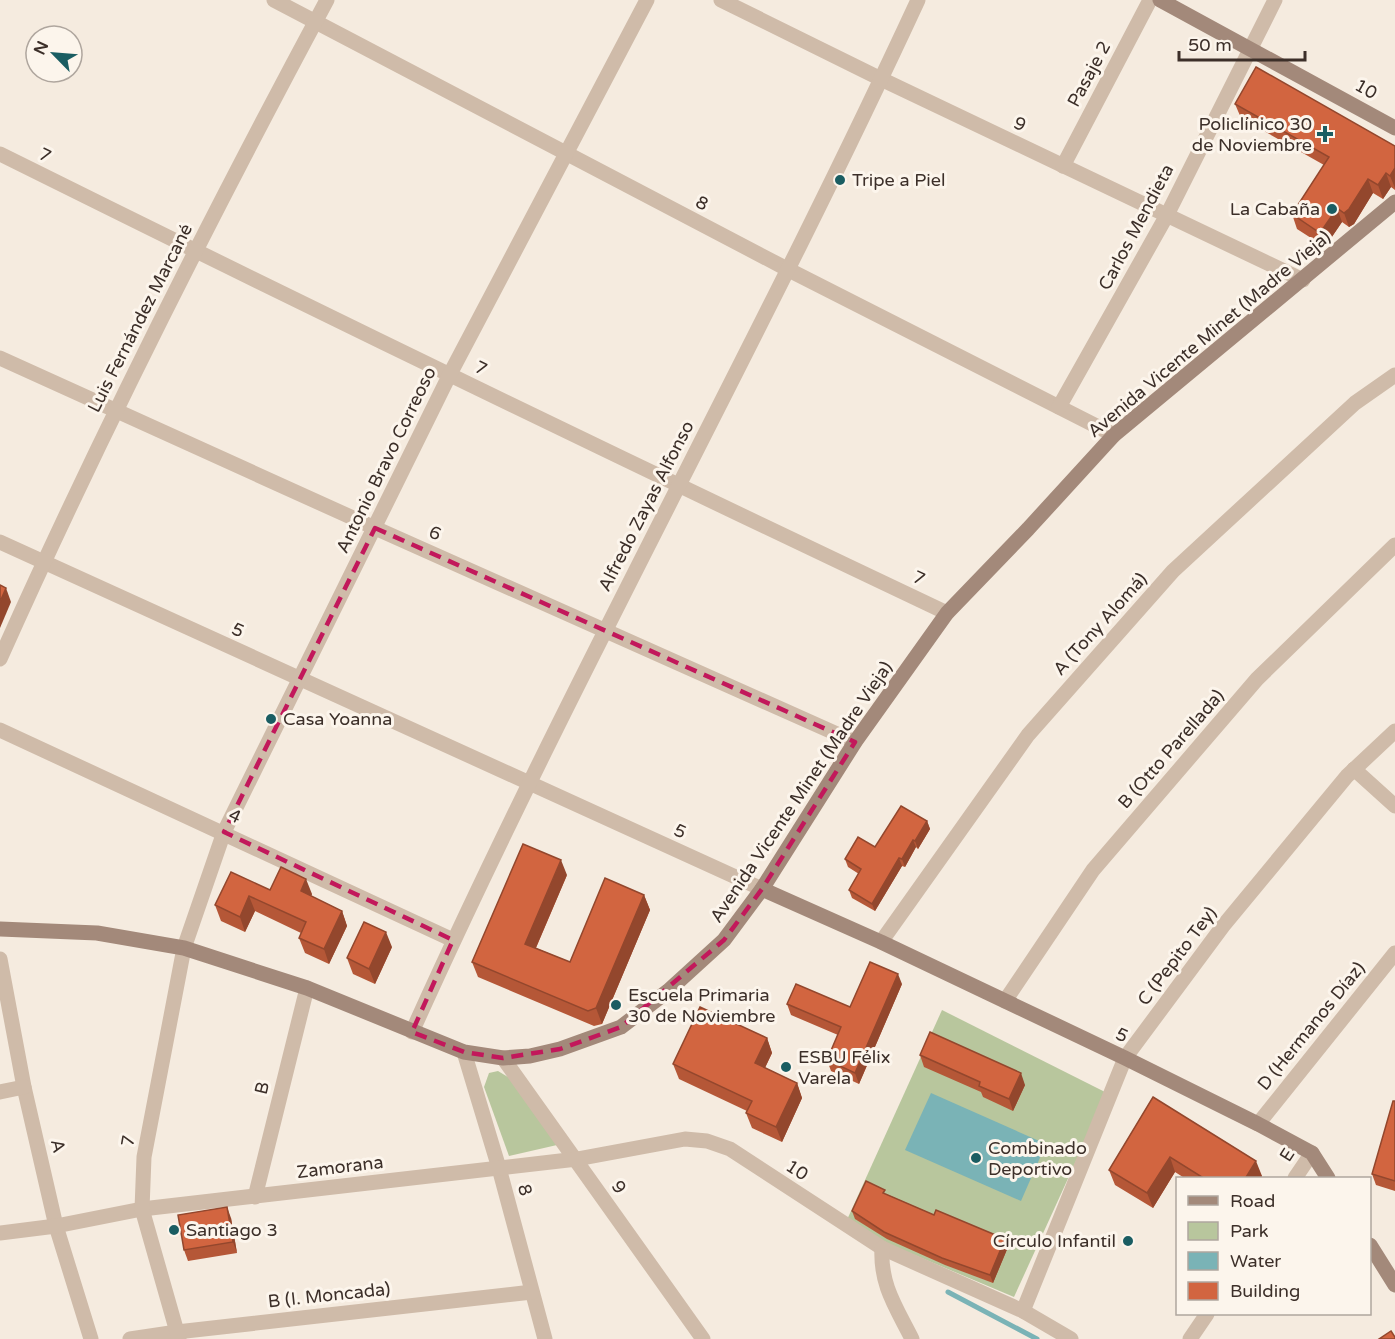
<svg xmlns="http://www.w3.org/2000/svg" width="1395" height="1339" font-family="'Varela Round',sans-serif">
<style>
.green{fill:#b8c69d}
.water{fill:#7ab3b6}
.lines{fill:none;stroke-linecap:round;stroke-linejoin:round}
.stream{stroke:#7ab3b6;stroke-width:5}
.street{stroke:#cfbba9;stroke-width:15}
.secondary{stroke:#a3897a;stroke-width:15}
.wall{fill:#b55737}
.shaded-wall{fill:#93472d}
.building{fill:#d26540;stroke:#93472d;stroke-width:1.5}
.marked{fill:none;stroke:#c2185b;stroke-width:4.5;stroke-dasharray:12 8;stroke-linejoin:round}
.poi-dot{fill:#1a5d62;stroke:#fcf5ec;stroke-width:2}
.labels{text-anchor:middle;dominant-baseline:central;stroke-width:6;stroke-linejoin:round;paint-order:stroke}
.street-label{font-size:18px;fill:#3c2f29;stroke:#fcf5ec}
.poi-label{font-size:18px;fill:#3c2f29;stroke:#fcf5ec;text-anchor:start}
</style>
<rect width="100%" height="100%" fill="#f5ebdf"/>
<g class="green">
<path d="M942 1010 1107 1093 1014 1297 886 1243 846 1222Z"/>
<path d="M498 1071 513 1080 557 1145 509 1156 484 1087 489 1073Z"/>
</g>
<path class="water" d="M931 1093 1046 1144 1021 1201 905 1150Z"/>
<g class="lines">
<path class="stream" d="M948 1292 1037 1339"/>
<g class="street">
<path d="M274 0 787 269 1114 435"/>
<path d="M721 0 881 79 1303 280"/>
<path d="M0 154C314 310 630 463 947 613"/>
<path d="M1063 166 1150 0"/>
<path d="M0 358 375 528 855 742"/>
<path d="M1059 407 1167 215 1275 0"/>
<path d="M0 542 762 889"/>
<path d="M0 659C100 435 211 216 327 0"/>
<path d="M0 730 453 940"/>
<path d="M1354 769 1395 806"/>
<path d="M881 942 1028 735 1173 571 1355 403 1395 375"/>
<path d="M0 959 24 1087 56 1226 91 1339"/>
<path d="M1005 1001 1093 870 1257 679 1395 545"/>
<path d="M412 1032C569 683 757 348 918 0"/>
<path d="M464 1052 499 1168 545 1339"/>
<path d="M503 1058 703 1339"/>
<path d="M0 1092 24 1087"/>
<path d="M1258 1124 1395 953"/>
<path d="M1295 1178 1312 1153"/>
<path d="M255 1197 307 988"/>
<path d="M0 1233 56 1226 142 1209 577 1159 685 1139 707 1141 730 1149 882 1248 1023 1311 1071 1339"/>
<path d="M882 1248C880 1285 896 1307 912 1339"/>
<path d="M1023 1311 1125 1058 1223 926 1347 776 1395 731"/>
<path d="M130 1339 177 1332 532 1292"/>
<path d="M179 1339 142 1209 144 1157 184 948 224 832 450 374 647 0"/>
<path d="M1190 1339 1207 1314"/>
</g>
<g class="secondary">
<path d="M1160 0 1395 128"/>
<path d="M762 889 881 942 1125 1058 1258 1124 1312 1153 1328 1178"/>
<path d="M0 929 97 933 184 948 307 988 464 1052 503 1058 530 1056 560 1049 621 1027 668 991 724 940 762 889 855 742 947 613 1028 529 1114 435 1395 202"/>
<path d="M1370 1245 1395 1285"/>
</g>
</g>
<g class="wall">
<path d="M1235 104 1395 146V190L1391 187 1383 199 1373 193 1354 224 1349 227 1342 222 1325 247 1297 229 1292 214 1324 165 1241 118Z"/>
<path d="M927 821 930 829 918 849 916 847 905 867 902 866 875 911 852 898 849 890 859 874 848 867 845 859 875 847Z"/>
<path d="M567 875 536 948 570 962 644 895 650 910 602 1024 594 1026 478 977 472 962Z"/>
<path d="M270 890 312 894 311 896 342 911 347 926 329 964 305 953 299 938 301 933 255 911 245 932 221 921 215 905Z"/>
<path d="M392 947 375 984 353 974 347 958Z"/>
<path d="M902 984 859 1084 831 1071 827 1060 838 1035 791 1015 787 1004 850 1007Z"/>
<path d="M767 1038 772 1053 765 1068 797 1083 802 1098 782 1142 752 1128 746 1113 747 1111 679 1079 673 1064Z"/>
<path d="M920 1055 1025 1085 1013 1111 983 1097 981 1092 924 1067Z"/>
<path d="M1153 1097 1262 1176 1260 1179H1186L1175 1172 1153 1208 1115 1185 1109 1170Z"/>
<path d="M1395 1101V1191L1376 1185 1372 1174Z"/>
<path d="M886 1194 1008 1247 993 1283 945 1265 887 1239 855 1219 852 1211Z"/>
<path d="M231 1218 237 1253 188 1261 184 1250Z"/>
</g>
<g class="shaded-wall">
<path d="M1395 168V188L1390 176Z"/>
<path d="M1386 173 1391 187 1383 199 1378 185Z"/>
<path d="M1368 179 1373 193 1354 224 1349 227 1344 213Z"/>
<path d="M1337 208 1342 222 1325 247 1320 233Z"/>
<path d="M6 588 11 602 0 628V602Z"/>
<path d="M927 821 930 829 918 849 915 841Z"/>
<path d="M913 840 916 847 905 867 902 859Z"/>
<path d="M899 858 902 866 875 911 872 904Z"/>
<path d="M561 860 567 875 531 959 525 944Z"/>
<path d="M306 879 312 894 306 907 301 891Z"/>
<path d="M644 895 650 910 602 1024 596 1008Z"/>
<path d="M249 896 255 911 245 932 240 917Z"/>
<path d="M342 911 347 926 329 964 324 949Z"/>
<path d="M386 932 392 947 375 984 369 969Z"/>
<path d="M898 974 902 984 859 1084 855 1073Z"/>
<path d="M767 1038 772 1053 760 1078 755 1063Z"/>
<path d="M1021 1073 1025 1085 1013 1111 1009 1099Z"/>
<path d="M797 1083 802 1098 782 1142 776 1127Z"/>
<path d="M1170 1157 1175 1172 1153 1208 1147 1193Z"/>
<path d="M1256 1161 1262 1176 1260 1179H1245Z"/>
<path d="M227 1207 231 1218 237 1253 233 1242Z"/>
<path d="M1005 1239 1008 1247 993 1283 990 1275Z"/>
</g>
<g class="building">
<path d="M1256 67 1395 146V168L1390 176 1386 173 1378 185 1368 179 1349 209 1344 213 1337 208 1320 233 1292 214 1329 157 1235 104Z"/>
<path d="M0 585 6 588 0 602Z"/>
<path d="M901 806 927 821 915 841 913 840 902 859 899 858 872 904 849 890 861 869 845 859 858 837 875 847Z"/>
<path d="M523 844 561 860 525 944 570 962 605 878 644 895 596 1008 588 1011 472 962Z"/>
<path d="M281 867 306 879 301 891 342 911 324 949 299 938 306 922 249 896 240 917 215 905 231 872 270 890Z"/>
<path d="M364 922 386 932 369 969 347 958Z"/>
<path d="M870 962 898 974 855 1073 827 1060 841 1027 787 1004 796 984 850 1007Z"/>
<path d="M700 1007 767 1038 755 1063 797 1083 776 1127 746 1113 752 1101 673 1064Z"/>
<path d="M930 1032 1021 1073 1009 1099 979 1086 980 1082 920 1055Z"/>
<path d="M1153 1097 1256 1161 1245 1179H1205L1170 1157 1147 1193 1109 1170Z"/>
<path d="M1393 1101H1395V1181L1372 1174Z"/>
<path d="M866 1181 885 1190 883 1193 934 1215 936 1210 1005 1239 990 1275 942 1258 884 1232 852 1211Z"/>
<path d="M227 1207 233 1242 184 1250 178 1215Z"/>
<path d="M1391 1331 1395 1337V1339H1379Z"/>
</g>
<path class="marked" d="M375 528 855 742 762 889 724 940 621 1027 560 1049 503 1058 464 1052 412 1032 453 940 224 832Z"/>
<g class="poi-dot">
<path d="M1322 125h6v6h6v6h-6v6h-6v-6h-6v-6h6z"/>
<circle cx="840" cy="180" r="6"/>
<circle cx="1332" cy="209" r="6"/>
<circle cx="271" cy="719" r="6"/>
<circle cx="616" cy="1005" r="6"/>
<circle cx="786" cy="1067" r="6"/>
<circle cx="976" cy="1158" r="6"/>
<circle cx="174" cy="1230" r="6"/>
<circle cx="1128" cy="1241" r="6"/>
</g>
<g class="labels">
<g class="street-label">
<text transform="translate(1089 74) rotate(-62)">Pasaje 2</text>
<text transform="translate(1366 89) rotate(29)">10</text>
<text transform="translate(1020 124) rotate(25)">9</text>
<text transform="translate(45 155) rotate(26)">7</text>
<text transform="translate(702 203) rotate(28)">8</text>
<text transform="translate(1136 227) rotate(-62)">Carlos Mendieta</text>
<text transform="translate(140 318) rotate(-63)">Luis Fernández Marcané</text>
<text transform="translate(1209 334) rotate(-40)">Avenida Vicente Minet (Madre Vieja)</text>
<text transform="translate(481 368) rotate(26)">7</text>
<text transform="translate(386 460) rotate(-64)">Antonio Bravo Correoso</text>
<text transform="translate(646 506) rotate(-63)">Alfredo Zayas Alfonso</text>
<text transform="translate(435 533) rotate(24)">6</text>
<text transform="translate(919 578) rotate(25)">7</text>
<text transform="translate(1100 624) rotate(-48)">A (Tony Alomá)</text>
<text transform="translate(238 630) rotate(25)">5</text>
<text transform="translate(1171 749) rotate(-49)">B (Otto Parellada)</text>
<text transform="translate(801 792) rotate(-56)">Avenida Vicente Minet (Madre Vieja)</text>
<text transform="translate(235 816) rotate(25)">4</text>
<text transform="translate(680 831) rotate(24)">5</text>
<text transform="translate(1177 956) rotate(-53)">C (Pepito Tey)</text>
<text transform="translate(1311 1026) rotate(-51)">D (Hermanos Díaz)</text>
<text transform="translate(1122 1035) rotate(25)">5</text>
<text transform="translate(262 1088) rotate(-76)">B</text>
<text transform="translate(128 1141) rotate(-80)">7</text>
<text transform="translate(58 1146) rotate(77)">A</text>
<text transform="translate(1287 1155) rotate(-57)">E</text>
<text transform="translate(340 1167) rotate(-7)">Zamorana</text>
<text transform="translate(797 1170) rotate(33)">10</text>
<text transform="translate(619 1187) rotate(56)">9</text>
<text transform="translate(525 1190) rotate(75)">8</text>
<text transform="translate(329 1295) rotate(-6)">B (I. Moncada)</text>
</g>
<g class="poi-label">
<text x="1312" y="124" text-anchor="end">Policlínico 30<tspan x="1312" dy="21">de Noviembre</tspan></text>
<text x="852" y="180">Tripe a Piel</text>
<text x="1320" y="209" text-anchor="end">La Cabaña</text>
<text x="283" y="719">Casa Yoanna</text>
<text x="628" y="995">Escuela Primaria<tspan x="628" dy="21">30 de Noviembre</tspan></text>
<text x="798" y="1057">ESBU Félix<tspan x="798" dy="21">Varela</tspan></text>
<text x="988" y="1148">Combinado<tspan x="988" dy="21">Deportivo</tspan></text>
<text x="186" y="1230">Santiago 3</text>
<text x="1116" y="1241" text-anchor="end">Círculo Infantil</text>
</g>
</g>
<rect x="1176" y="1177" width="195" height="138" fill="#fcf5ec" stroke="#afa69e" stroke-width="1.5"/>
<rect x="1188" y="1196" width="30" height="9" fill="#a3897a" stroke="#afa69e" stroke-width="1.5"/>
<text x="1230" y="1207" font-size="18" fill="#3c2f29">Road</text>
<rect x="1188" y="1222" width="30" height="18" fill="#b8c69d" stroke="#afa69e" stroke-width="1.5"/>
<text x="1230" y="1237" font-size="18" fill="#3c2f29">Park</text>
<rect x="1188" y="1252" width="30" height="18" fill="#7ab3b6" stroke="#afa69e" stroke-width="1.5"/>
<text x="1230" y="1267" font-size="18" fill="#3c2f29">Water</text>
<rect x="1188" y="1282" width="30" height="18" fill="#d26540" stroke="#afa69e" stroke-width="1.5"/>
<text x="1230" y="1297" font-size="18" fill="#3c2f29">Building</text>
<g transform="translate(54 54) rotate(295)"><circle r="28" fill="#fcf5ec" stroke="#afa69e" stroke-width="1.5"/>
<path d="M0-4.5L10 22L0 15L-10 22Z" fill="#1a5d62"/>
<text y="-9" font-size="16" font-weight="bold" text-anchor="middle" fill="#3c2f29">N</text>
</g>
<path d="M1179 51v9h126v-9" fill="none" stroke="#3c2f29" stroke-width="3"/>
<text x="1188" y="51" font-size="18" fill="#3c2f29" stroke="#fcf5ec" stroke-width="4.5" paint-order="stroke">50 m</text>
</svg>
